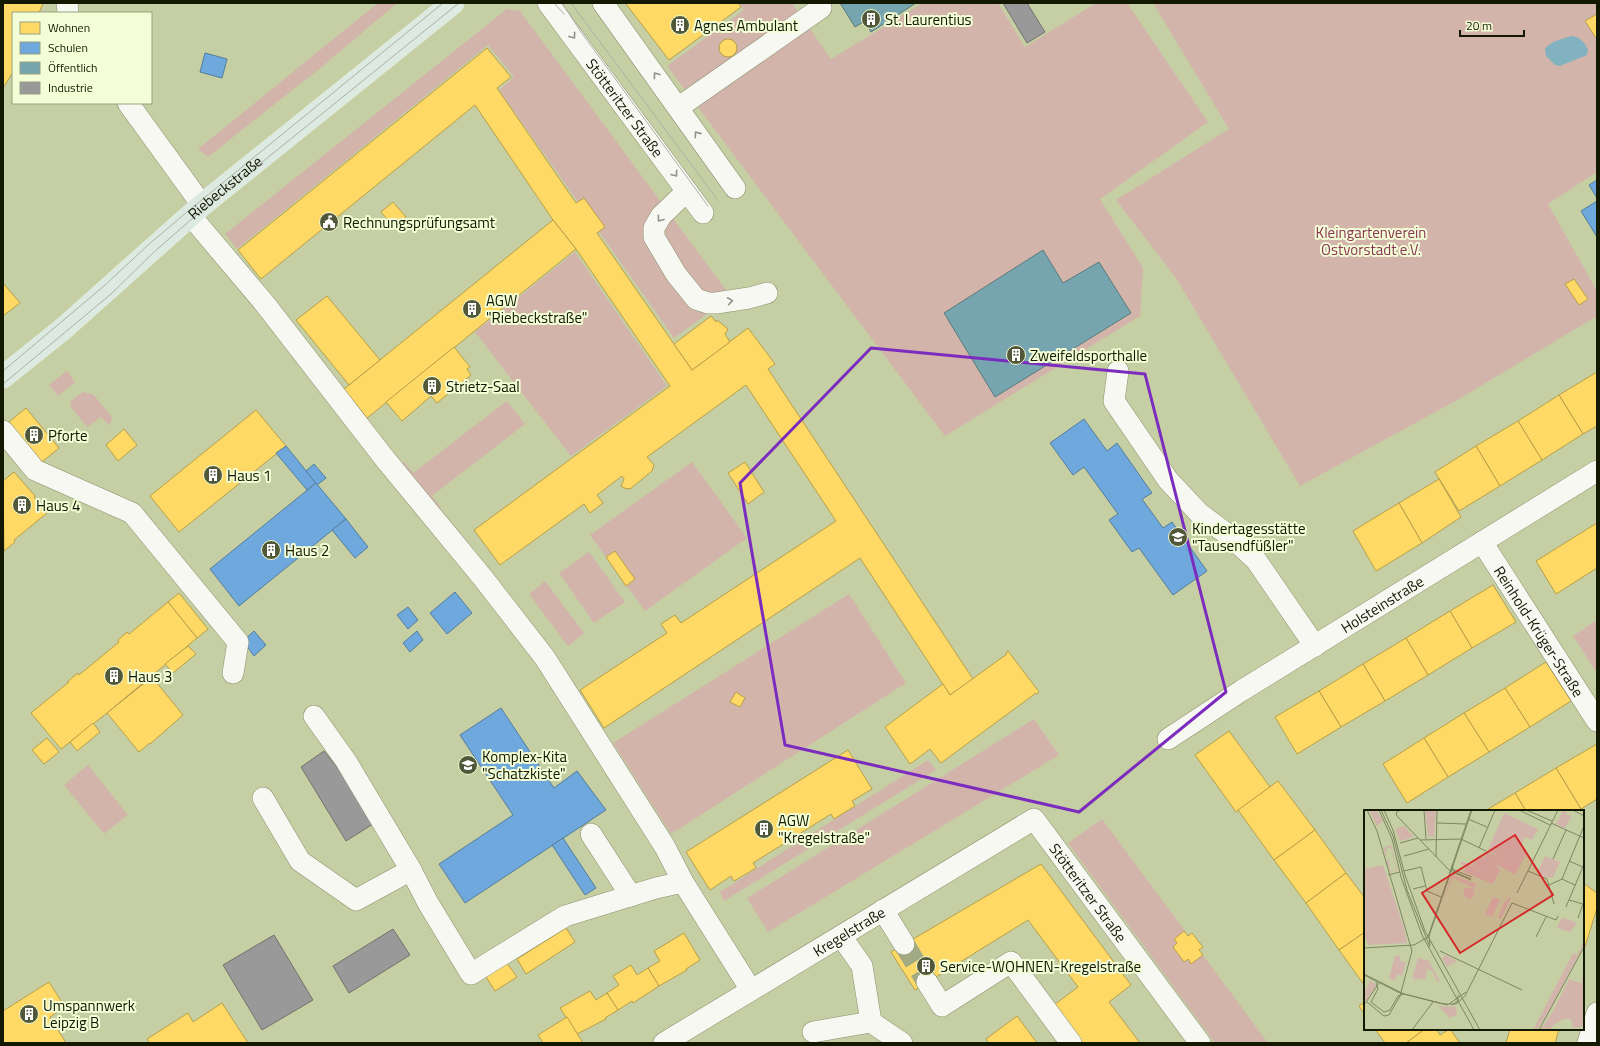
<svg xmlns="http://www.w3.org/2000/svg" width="1600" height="1046" font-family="'Titillium Web',sans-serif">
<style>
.green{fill:#d3b4ab}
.water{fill:#82b1c0}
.homes{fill:#ffd966;stroke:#b89f47}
.schools{fill:#6fa8dc;stroke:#537d9a}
.public{fill:#76a5af;stroke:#587b7a}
.industry{fill:#999;stroke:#71726b}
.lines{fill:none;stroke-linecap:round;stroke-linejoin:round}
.minor-tunnel{stroke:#a1aa82;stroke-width:21;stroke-dasharray:21 10;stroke-linecap:butt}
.minor-casing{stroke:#89906d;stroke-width:22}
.major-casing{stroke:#e5e9d6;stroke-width:23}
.minor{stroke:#f6f8f1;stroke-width:21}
.major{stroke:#dceae1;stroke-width:22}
.tram{stroke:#adb0a5;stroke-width:1}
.oneway{stroke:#909385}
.marked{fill:none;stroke:#7b2cbf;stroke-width:3;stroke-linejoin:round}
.labels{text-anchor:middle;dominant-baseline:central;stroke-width:4;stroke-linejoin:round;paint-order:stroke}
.poi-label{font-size:15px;fill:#131800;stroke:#f3fdd6;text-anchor:start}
.street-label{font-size:15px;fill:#131800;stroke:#f3fdd6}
.park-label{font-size:15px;fill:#8a3656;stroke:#f3fdd6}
.inset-road{fill:none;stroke:#7e8662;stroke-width:1}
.view{fill:#d62828;fill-opacity:0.15;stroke:#d62828;stroke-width:2}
.inset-edge{fill:none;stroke:#131800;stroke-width:2}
</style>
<rect width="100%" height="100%" fill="#c5cfa3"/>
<g class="green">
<path d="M378 3H397L324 65 208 157 198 149Z"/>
<path d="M739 3H792L831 59 923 3H998L1025 47 1096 3H1127L1208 122 1100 199 1143 268 1140 316 945 436 667 66 744 10Z"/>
<path d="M1153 3H1597V172L1548 204 1597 291V316L1459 399 1300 486 1176 278 1116 200 1229 129Z"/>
<path d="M507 9 520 11 731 297 674 338 499 90 514 77 488 45 237 249 225 234Z"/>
<path d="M575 252 667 386 571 456 475 332Z"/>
<path d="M67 371 75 382 58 396 49 385Z"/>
<path d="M83 392 93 394 112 417 110 426 101 417 87 427 70 406 71 401Z"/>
<path d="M507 401 525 424 432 496 441 508 437 509 401 464 404 462 413 473Z"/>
<path d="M692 462 747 538 645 611 590 535Z"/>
<path d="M589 552 625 602 594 623 559 573Z"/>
<path d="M545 581 584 633 568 646 529 594Z"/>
<path d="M849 594 906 683 671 834 613 743Z"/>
<path d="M1597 620V673L1573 636Z"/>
<path d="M1034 719 1059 755 768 932 747 898Z"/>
<path d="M928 760 936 770 724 901 720 892Z"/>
<path d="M88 765 128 815 104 834 64 785Z"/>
<path d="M1102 819 1268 1043H1215L1068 843Z"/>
</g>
<path class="water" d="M1571 36C1581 37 1584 42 1588 50L1587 55 1560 66 1555 65 1546 56 1545 49C1552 40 1561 40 1571 36Z"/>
<g class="homes">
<path d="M3 3H43L39 13H13V72L3 88Z"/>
<path d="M627 3H738L741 7 669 60 626 4Z"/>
<path d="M1597 14V37L1596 38 1585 21Z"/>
<circle cx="728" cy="48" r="9"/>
<path d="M487 48 511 77 497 88 576 203 584 198 605 227 597 233 692 370 748 328 775 364 768 369 973 679 950 695 860 558 604 728 580 690 667 633 661 624 675 615 681 623 836 521 746 385 647 457 654 465 652 471 630 489 624 488 621 486 624 479 622 476 597 495 603 503 590 513 584 504 500 565 474 530 670 386 576 249 553 220 475 105 261 279 238 250Z"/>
<path d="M393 202 406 217 394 227 381 212Z"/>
<path d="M553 220 576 249 367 418 344 389Z"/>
<path d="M1574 279 1588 299 1579 305 1565 284Z"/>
<path d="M3 283 20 303 3 316Z"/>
<path d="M327 296 380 360 349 385 296 320Z"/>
<path d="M711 316 716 322 717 320 728 329 725 334 730 342 692 370 674 344Z"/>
<path d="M454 347 470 367 467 369 471 375 437 403 431 396 402 421 386 402Z"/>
<path d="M1597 372V426L1583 434 1559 395Z"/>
<path d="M1559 395 1583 434 1542 460 1518 421Z"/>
<path d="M26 408 59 448 42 462 9 422Z"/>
<path d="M256 410 286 446 179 532 150 496Z"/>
<path d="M1518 421 1542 460 1500 486 1476 446Z"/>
<path d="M124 429 137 445 118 461 106 445Z"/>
<path d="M1476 446 1500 486 1459 511 1435 472Z"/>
<path d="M745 462 764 492 748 504 728 473Z"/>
<path d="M14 472 35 496 34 497 47 513 14 540 15 542 4 551 3 481Z"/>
<path d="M1439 479 1461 517 1422 543 1399 503Z"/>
<path d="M1399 503 1422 543 1376 571 1353 531Z"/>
<path d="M1597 523V568L1556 594 1536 561Z"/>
<path d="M615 551 635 579 626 586 606 557Z"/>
<path d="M1493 585 1516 622 1472 648 1450 611Z"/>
<path d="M179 593 208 629 197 638 168 602Z"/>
<path d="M168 602 197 638 107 713 61 749 31 713 69 682 68 681 78 673 79 675 119 642 118 640 127 632 129 634Z"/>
<path d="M1450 611 1472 648 1428 675 1406 638Z"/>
<path d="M1406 638 1428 675 1385 701 1363 664Z"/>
<path d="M188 646 196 654 173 673 165 664Z"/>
<path d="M1008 651 1039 692 1037 694 1036 693 941 763 930 749 910 764 885 727 943 684 950 695 1007 654 1006 653Z"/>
<path d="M1546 662 1571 701 1530 727 1505 688Z"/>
<path d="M1363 664 1385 701 1341 727 1319 691Z"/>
<path d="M152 677 183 715 150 744V743L139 752 107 713Z"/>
<path d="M1505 688 1530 727 1489 752 1464 713Z"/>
<path d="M1319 691 1341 727 1297 754 1275 717Z"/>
<path d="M736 692 745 698 740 707 730 702Z"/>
<path d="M1464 713 1489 752 1448 777 1424 738Z"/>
<path d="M93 723 100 732 77 751 70 742Z"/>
<path d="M1229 731 1270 787 1236 812 1195 755Z"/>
<path d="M47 738 59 752 44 764 32 750Z"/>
<path d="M1424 738 1448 777 1407 803 1383 764Z"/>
<path d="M1597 744V799L1581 809 1556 768Z"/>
<path d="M848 750 872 789 852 801 855 806 834 819 831 814 753 863 756 868 734 881 731 876 710 890 686 852Z"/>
<path d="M1556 768 1581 809 1577 811H1526L1515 793Z"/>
<path d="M1278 781 1315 830 1274 860 1238 810Z"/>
<path d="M1515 793 1526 811H1485Z"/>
<path d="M1315 830 1346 873 1306 903 1274 860Z"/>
<path d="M1041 864 1131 985 1109 1002 1140 1043H1081L1054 1005 1078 987 1028 920 915 990 891 952Z"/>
<path d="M1346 873 1365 898V932L1339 950 1306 903Z"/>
<path d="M1583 883 1597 893V908L1583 953Z"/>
<path d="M566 928 575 942 526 974 517 959Z"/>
<path d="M1184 931 1188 936 1192 933 1203 947 1199 950 1203 955 1191 964 1188 959 1184 962 1173 947 1177 943 1174 939Z"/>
<path d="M1365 932V986L1339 950Z"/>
<path d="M684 933 700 960 686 969 687 970 659 986 648 968 660 961 654 951Z"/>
<path d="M507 963 517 977 495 991 486 977Z"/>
<path d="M631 965 637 975 648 968 659 986 633 1003 632 1001 618 1010 607 993 619 985 613 976Z"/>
<path d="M49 982 65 1007 50 1017 66 1043H3V1011Z"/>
<path d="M590 991 596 1000 607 993 618 1010 605 1018 606 1019 577 1034 560 1008Z"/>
<path d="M1365 1002V1015L1359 1006Z"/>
<path d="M222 1003 248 1043H150L147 1039 188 1013 193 1022Z"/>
<path d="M1017 1016 1037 1043H989L986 1039Z"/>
<path d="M567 1017 583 1043H543L538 1035Z"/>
<path d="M1375 1029H1425L1406 1043H1385Z"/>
<path d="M1425 1029H1436L1440 1035 1450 1029 1460 1043H1406Z"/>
<path d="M1510 1029H1559L1555 1043H1506Z"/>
</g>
<g class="schools">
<path d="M205 53 227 59 222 78 200 72Z"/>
<path d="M1597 180V198L1589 185Z"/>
<path d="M1597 201V237L1581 211Z"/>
<path d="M1084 419 1107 451 1117 443 1152 493 1142 499 1163 528 1172 522 1207 571 1173 595 1139 548 1132 552 1109 520 1118 514 1084 467 1073 475 1050 443Z"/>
<path d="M286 446 316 483 307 490 276 453Z"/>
<path d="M314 464 326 478 317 485 306 471Z"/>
<path d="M316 483 346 519 239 606 210 569Z"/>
<path d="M346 519 368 547 355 558 332 530Z"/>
<path d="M455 592 472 613 447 634 430 613Z"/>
<path d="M408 607 418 620 408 629 397 615Z"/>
<path d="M254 631 266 645 254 656 243 641Z"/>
<path d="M417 631 423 640 410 652 403 643Z"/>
<path d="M501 708 554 788 577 771 606 810 465 903 439 864 513 815 460 735Z"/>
<path d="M563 838 596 888 585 895 552 845Z"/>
</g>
<g class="public">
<path d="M840 3H916L871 32 865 21 855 27Z"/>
<path d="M1043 250 1063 283 1099 262 1131 313 995 397 944 313Z"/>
</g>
<g class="industry">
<path d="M1003 3H1027L1045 32 1027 43Z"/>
<path d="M324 751 340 771 373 824 346 841 301 767Z"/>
<path d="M393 929 410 955 349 993 333 966Z"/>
<path d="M274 935 313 1000 262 1030 223 965Z"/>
</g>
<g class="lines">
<path class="minor-tunnel" d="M904 944 927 982"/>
<defs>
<g id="minor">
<path d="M67 3 68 13"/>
<path id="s1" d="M548 3 703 213"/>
<path d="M603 3 735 188"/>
<path d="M128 103 202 205"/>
<path d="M679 107 821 8"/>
<path d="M687 191 661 216 654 228V237L676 274 696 299 708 303H716L749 298 767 293"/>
<path d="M190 215 265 304 385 459 483 578 545 658 665 847 683 882 751 990"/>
<path d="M1118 371 1114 401 1168 480 1199 513 1231 537 1256 560 1315 646"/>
<path d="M3 431 35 470 132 513 238 642 233 673"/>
<path id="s2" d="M1482 542 1597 721"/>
<path d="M314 716 346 761 411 870 428 903 471 974 565 916 656 888 683 882"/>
<path id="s3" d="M1168 739 1241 691 1597 471"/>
<path d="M263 798 300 861 356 900 411 870"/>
<path d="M591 834 631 896"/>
<path d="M883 910 904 944"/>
<path d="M841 936 862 966 871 1022"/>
<path d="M927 982 942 1006 1011 962 1071 1043"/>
<path d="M813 1032 871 1022 902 1043"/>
<path id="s4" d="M664 1043 1034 819 1200 1043"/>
<path d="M1588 1043 1597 1013"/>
</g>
<g id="major">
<path id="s5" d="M3 377 63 329 202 205 453 3"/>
</g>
</defs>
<use href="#minor" class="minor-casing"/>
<use href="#major" class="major-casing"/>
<use href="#minor" class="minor"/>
<use href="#major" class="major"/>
<g class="tram">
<path d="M554 3 564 14"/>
<path d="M562 3 581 32 708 206"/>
<path d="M571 3 717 199"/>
<path d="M3 371 104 286 148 245 187 212 443 3"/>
<path d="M3 384 111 294 154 252 193 218 459 3"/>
</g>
</g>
<defs><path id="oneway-chevron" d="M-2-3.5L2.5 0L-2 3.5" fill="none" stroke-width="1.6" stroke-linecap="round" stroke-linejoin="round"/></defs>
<g class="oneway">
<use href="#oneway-chevron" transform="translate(573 36) rotate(54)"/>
<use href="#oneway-chevron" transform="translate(656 75) rotate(-126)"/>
<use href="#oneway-chevron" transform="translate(697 134) rotate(-125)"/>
<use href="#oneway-chevron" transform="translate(675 174) rotate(54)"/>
<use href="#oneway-chevron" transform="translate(660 219) rotate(126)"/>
<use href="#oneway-chevron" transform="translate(730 301) rotate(-8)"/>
</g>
<path class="marked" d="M871 348 1145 374 1226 692 1079 812 785 745 740 483Z"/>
<defs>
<symbol id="building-disc" viewBox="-11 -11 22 22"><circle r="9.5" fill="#515839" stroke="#f3fdd6"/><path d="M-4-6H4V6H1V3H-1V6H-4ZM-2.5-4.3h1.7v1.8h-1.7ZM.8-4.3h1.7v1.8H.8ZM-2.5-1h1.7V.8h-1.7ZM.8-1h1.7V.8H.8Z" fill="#fff"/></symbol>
<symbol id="civic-disc" viewBox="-11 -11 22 22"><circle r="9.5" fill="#515839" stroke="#f3fdd6"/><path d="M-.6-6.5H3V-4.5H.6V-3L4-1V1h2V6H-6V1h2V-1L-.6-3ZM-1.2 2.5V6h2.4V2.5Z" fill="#fff"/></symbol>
<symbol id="school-disc" viewBox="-11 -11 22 22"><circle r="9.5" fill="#515839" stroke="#f3fdd6"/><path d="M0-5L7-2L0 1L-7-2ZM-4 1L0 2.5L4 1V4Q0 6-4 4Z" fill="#fff"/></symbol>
</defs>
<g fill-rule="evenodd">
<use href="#building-disc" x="860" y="8" width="22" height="22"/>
<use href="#building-disc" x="669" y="14" width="22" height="22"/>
<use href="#civic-disc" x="318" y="211" width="22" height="22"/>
<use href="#building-disc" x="461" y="298" width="22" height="22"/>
<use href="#building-disc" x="1005" y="344" width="22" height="22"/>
<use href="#building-disc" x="421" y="375" width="22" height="22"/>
<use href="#building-disc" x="23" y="424" width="22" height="22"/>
<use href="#building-disc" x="202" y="464" width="22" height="22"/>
<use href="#building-disc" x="11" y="494" width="22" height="22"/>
<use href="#school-disc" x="1167" y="526" width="22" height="22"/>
<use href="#building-disc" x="260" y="539" width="22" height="22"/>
<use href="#building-disc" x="103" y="665" width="22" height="22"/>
<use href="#school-disc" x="457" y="754" width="22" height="22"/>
<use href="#building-disc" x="753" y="818" width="22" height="22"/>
<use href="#building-disc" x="915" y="955" width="22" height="22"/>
<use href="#building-disc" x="18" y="1003" width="22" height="22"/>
</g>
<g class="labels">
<g class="poi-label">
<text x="885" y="19">St. Laurentius</text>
<text x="694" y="25">Agnes Ambulant</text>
<text x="343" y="222">Rechnungsprüfungsamt</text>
<text x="486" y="300">AGW<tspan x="486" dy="17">"Riebeckstraße"</tspan></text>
<text x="1030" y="355">Zweifeldsporthalle</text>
<text x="446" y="386">Strietz-Saal</text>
<text x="48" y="435">Pforte</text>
<text x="227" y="475">Haus 1</text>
<text x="36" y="505">Haus 4</text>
<text x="1192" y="528">Kindertagesstätte<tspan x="1192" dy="17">"Tausendfüßler"</tspan></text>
<text x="285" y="550">Haus 2</text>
<text x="128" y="676">Haus 3</text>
<text x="482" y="756">Komplex-Kita<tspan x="482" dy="17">"Schatzkiste"</tspan></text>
<text x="778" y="820">AGW<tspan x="778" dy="17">"Kregelstraße"</tspan></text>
<text x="940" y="966">Service-WOHNEN-Kregelstraße</text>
<text x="43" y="1005">Umspannwerk<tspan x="43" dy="17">Leipzig B</tspan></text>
</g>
<g class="street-label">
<text stroke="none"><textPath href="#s1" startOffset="130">Stötteritzer Straße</textPath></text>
<text stroke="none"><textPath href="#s5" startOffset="292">Riebeckstraße</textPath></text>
<text stroke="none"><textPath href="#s3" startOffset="253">Holsteinstraße</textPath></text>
<text stroke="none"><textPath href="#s2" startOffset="106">Reinhold-Krüger-Straße</textPath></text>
<text stroke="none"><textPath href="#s4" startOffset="524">Stötteritzer Straße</textPath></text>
<text stroke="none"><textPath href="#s4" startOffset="216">Kregelstraße</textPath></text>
</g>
<g class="park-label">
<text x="1371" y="232">Kleingartenverein<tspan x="1371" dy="17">Ostvorstadt e.V.</tspan></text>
</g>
</g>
<g transform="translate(1364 810)">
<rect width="220" height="220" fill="#c5cfa3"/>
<path d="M12 0 19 11 13 16 6 2ZM61 0H72L70 27 64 26ZM199 0H204L202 5H208L201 18 190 13H193ZM140 3 174 19 168 30 161 27 156 38 163 43 151 64 130 54 134 46 124 40ZM40 16 50 27 36 31 31 19ZM27 35 33 60 26 63 22 50H25L26 61H30L32 58 27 38H23L22 48 19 38ZM123 42 133 46 130 54 136 60 129 74 100 62 102 56 96 54 98 51 109 56 114 46 120 48ZM181 46 196 52 189 67 184 68 173 63ZM19 55 40 118 43 133 4 135 0 124V59ZM88 65 112 74 110 78 89 68 80 88ZM99.5 83a5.5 5.5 0 1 1 11 0a5.5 5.5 0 1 1-11 0ZM129 87 136 90 128 107 121 104ZM145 87 147 88 137 109 134 108 140 95 133 109 140 93ZM201 108 213 113 206 122 193 118 197 109ZM220 131V135L185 201 173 220H169L209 143 213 145ZM82 145 93 151 91 154V152L88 151 91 156 87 154 83 157 78 148ZM31 146H36L37 152H42L38 166 34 164 30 171 25 168ZM54 148 64 150 76 171H73L68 161 61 159 63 160 61 170 53 168 50 175 52 168 48 169ZM218 168H220V217L209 218 207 209H199L187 217V220H176L189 201 205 169 218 173ZM6 171 13 175 0 193V182ZM74 196 92 197 93 205 86 208Z" fill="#d3b4ab"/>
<path class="inset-road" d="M15 0 28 29 37 67 58 125 110 220M17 0 29 26 43 80 66 137M20 0 29 20 41 65 61 121 116 220M36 0 32 3 33 6 86 61 107 70M60 0 62 29M155 0 186 15M162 0 188 11M209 0 220 6M104 9 123 17M73 13 102 14M187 13 220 28M56 30 97 29 122 41M36 33 54 28M115 38 131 0M40 46 65 39M72 47 73 0M189 49 202 20M205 51 219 57M88 55 90 62 107 69M87 59 108 67M40 61 57 57 63 81 77 87M164 61 183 69 190 94M24 65 36 62M198 69 211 75M185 75 198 69 220 16M49 79 61 76M153 83 194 0M205 90 219 94 214 108M202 97 220 54M172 127 182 107M66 135 65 126 108 0M0 138 50 135 64 127 107 0M76 141 158 180M0 164 40 184 79 194H92L101 186 148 93 192 110 194 106M0 165 36 183 84 195M12 172 14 179 7 192 20 202 26 200 34 186 40 184M3 192 20 206 25 205 36 186 48 141 13 21 3 0M85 194 102 182M0 195 15 173M88 195 94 191V185M48 220 69 192M175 220 220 137"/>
<path class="view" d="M151 25 189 85 96 143 58 83Z"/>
<rect width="220" height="220" class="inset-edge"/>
</g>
<rect width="1600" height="1046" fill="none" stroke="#131800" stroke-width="8"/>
<rect x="12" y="12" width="140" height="92" fill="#f3fdd6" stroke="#99a180"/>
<rect x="20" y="22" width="20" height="12" fill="#ffd966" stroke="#99a180"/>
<text x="48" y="32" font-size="12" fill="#131800">Wohnen</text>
<rect x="20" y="42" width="20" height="12" fill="#6fa8dc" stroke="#99a180"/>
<text x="48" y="52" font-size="12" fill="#131800">Schulen</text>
<rect x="20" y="62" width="20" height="12" fill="#76a5af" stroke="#99a180"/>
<text x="48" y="72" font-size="12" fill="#131800">Öffentlich</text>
<rect x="20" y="82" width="20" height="12" fill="#999999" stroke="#99a180"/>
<text x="48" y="92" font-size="12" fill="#131800">Industrie</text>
<path d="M1460 30v6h64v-6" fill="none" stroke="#131800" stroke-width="2"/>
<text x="1466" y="30" font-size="12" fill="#131800" stroke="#f3fdd6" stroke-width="3" paint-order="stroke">20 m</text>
</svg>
